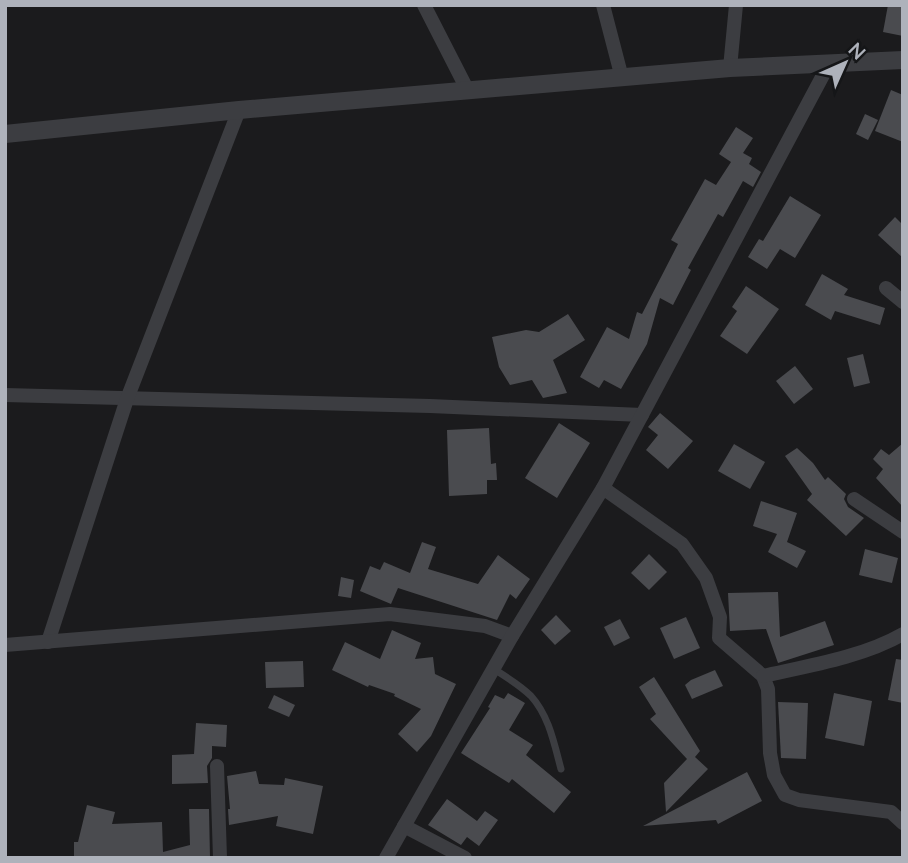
<svg xmlns="http://www.w3.org/2000/svg" width="908" height="863" font-family="Lato,sans-serif">
<style>
.building{fill:#4a4b4f}
.lines{fill:none;stroke-linecap:round;stroke-linejoin:round}
.service{stroke:#3c3d41;stroke-width:7}
.minor{stroke:#3c3d41;stroke-width:14}
.tertiary{stroke:#3c3d41;stroke-width:18}
</style>
<rect width="100%" height="100%" fill="#1b1b1d"/>
<g class="building">
<path d="M888 5H903V36L883 32Z"/>
<path d="M891 90 903 95V142L875 131Z"/>
<path d="M865 114 878 120 868 140 856 134Z"/>
<path d="M736 127 753 138 743 153 752 158 749 164 761 172 753 187 743 181 723 217 718 214 688 268 691 270 673 305 660 298 647 344 621 389 604 380 599 388 580 377 607 327 629 339 637 312 642 314 678 244 671 240 705 179 716 185 731 162 719 154Z"/>
<path d="M790 196 821 215 795 258 780 249 767 269 748 257 759 239 763 241Z"/>
<path d="M895 217 903 225V258L878 235Z"/>
<path d="M822 274 848 289 844 295 885 308 880 325 835 311 831 320 805 305Z"/>
<path d="M746 286 779 309 747 354 720 336 737 311 732 307Z"/>
<path d="M568 314 585 340 553 360 567 393 543 398 532 380 510 385 499 367 492 337 526 330 539 332Z"/>
<path d="M863 354 870 383 854 387 847 358Z"/>
<path d="M795 366 813 389 794 404 776 381Z"/>
<path d="M660 413 693 441 668 469 646 450 658 435 648 427Z"/>
<path d="M559 423 590 443 557 498 525 478Z"/>
<path d="M489 428 491 464 496 463 497 480H487V494L449 496 447 430Z"/>
<path d="M903 443V507L876 478 883 469 873 459 881 449 889 455Z"/>
<path d="M734 444 765 462 750 489 718 471Z"/>
<path d="M797 448 813 463 825 480 828 477 846 494 844 499 848 507 864 518 846 536 807 500 812 494 785 456Z"/>
<path d="M761 501 797 513 787 542 806 551 797 568 768 552 777 534 753 526Z"/>
<path d="M422 542 436 547 428 569 478 584 498 555 530 579 516 599 510 594 497 620 398 588 391 604 360 591 370 566 380 570 384 562 410 573Z"/>
<path d="M865 549 898 558 892 583 859 575Z"/>
<path d="M649 554 667 572 649 590 631 573Z"/>
<path d="M341 577 354 580 351 598 338 596Z"/>
<path d="M778 592 780 637 825 621 834 645 778 663 766 629 730 631 728 593Z"/>
<path d="M556 615 571 631 555 645 541 630Z"/>
<path d="M686 617 700 648 674 659 660 628Z"/>
<path d="M620 619 630 638 614 646 604 627Z"/>
<path d="M392 630 421 643 415 659 433 657 435 674 456 684 431 736 417 752 398 734 421 709 394 696 395 694 369 685 368 687 332 670 345 642 380 659Z"/>
<path d="M896 659 903 660V703L888 700Z"/>
<path d="M303 661 304 687 266 688 265 662Z"/>
<path d="M715 670 723 686 692 699 685 685 691 680Z"/>
<path d="M654 677 700 751 695 757 708 769 666 812 664 783 687 759 650 719 656 714 639 687Z"/>
<path d="M508 693 525 703 509 730 533 745 526 755 571 792 554 813 512 779 509 783 461 753 490 708 488 707 495 695 504 699Z"/>
<path d="M834 693 872 701 864 746 825 738Z"/>
<path d="M274 695 295 705 289 717 268 708Z"/>
<path d="M778 702 808 703 806 759 781 758Z"/>
<path d="M196 723 227 725 226 747 212 746V758L207 766 208 783 172 784V755L194 754Z"/>
<path d="M256 771 259 784 284 785 285 778 323 786 313 834 276 826 278 816 229 825 228 809H230L227 776Z"/>
<path d="M747 772 762 801 718 824 716 820 643 826Z"/>
<path d="M447 799 477 821 485 811 498 820 479 846 467 837 461 845 428 825Z"/>
<path d="M87 805 115 812 112 824 162 822 163 852 190 845 189 809H209L210 858H74V842H78Z"/>
</g>
<g class="lines">
<path class="service" d="M494 669C506 677 520 685 531 696 549 716 554 743 561 769"/>
<g class="minor">
<path d="M424 5 468 91"/>
<path d="M603 5 622 78"/>
<path d="M730 68 736 5"/>
<path d="M886 288 903 302"/>
<path d="M5 395 430 406 642 415"/>
<path d="M603 488 682 544 706 578 720 617 719 638 763 676 768 689 770 753 774 775 785 795 799 800 891 812 903 823"/>
<path d="M854 499 903 532"/>
<path d="M48 642 127 399 239 110"/>
<path d="M5 645 390 614 485 626 512 636"/>
<path d="M763 676C808 666 863 657 903 634"/>
<path d="M217 766 220 858"/>
<path d="M404 826 465 858"/>
<path d="M386 858 512 636 603 488 829 64"/>
</g>
<path class="tertiary" d="M5 134 239 110 730 68 903 60"/>
</g>
<rect width="908" height="863" fill="none" stroke="#aeb2bb" stroke-width="14"/>
<g transform="translate(845 63) rotate(45)" stroke="#151618" stroke-width="5" paint-order="stroke">
<path d="M0-5L12 26L0 18L-12 26Z" fill="#aeb2bb"/>
<text y="-10" font-size="19" font-weight="bold" text-anchor="middle" fill="#aeb2bb">N</text>
</g>
</svg>
